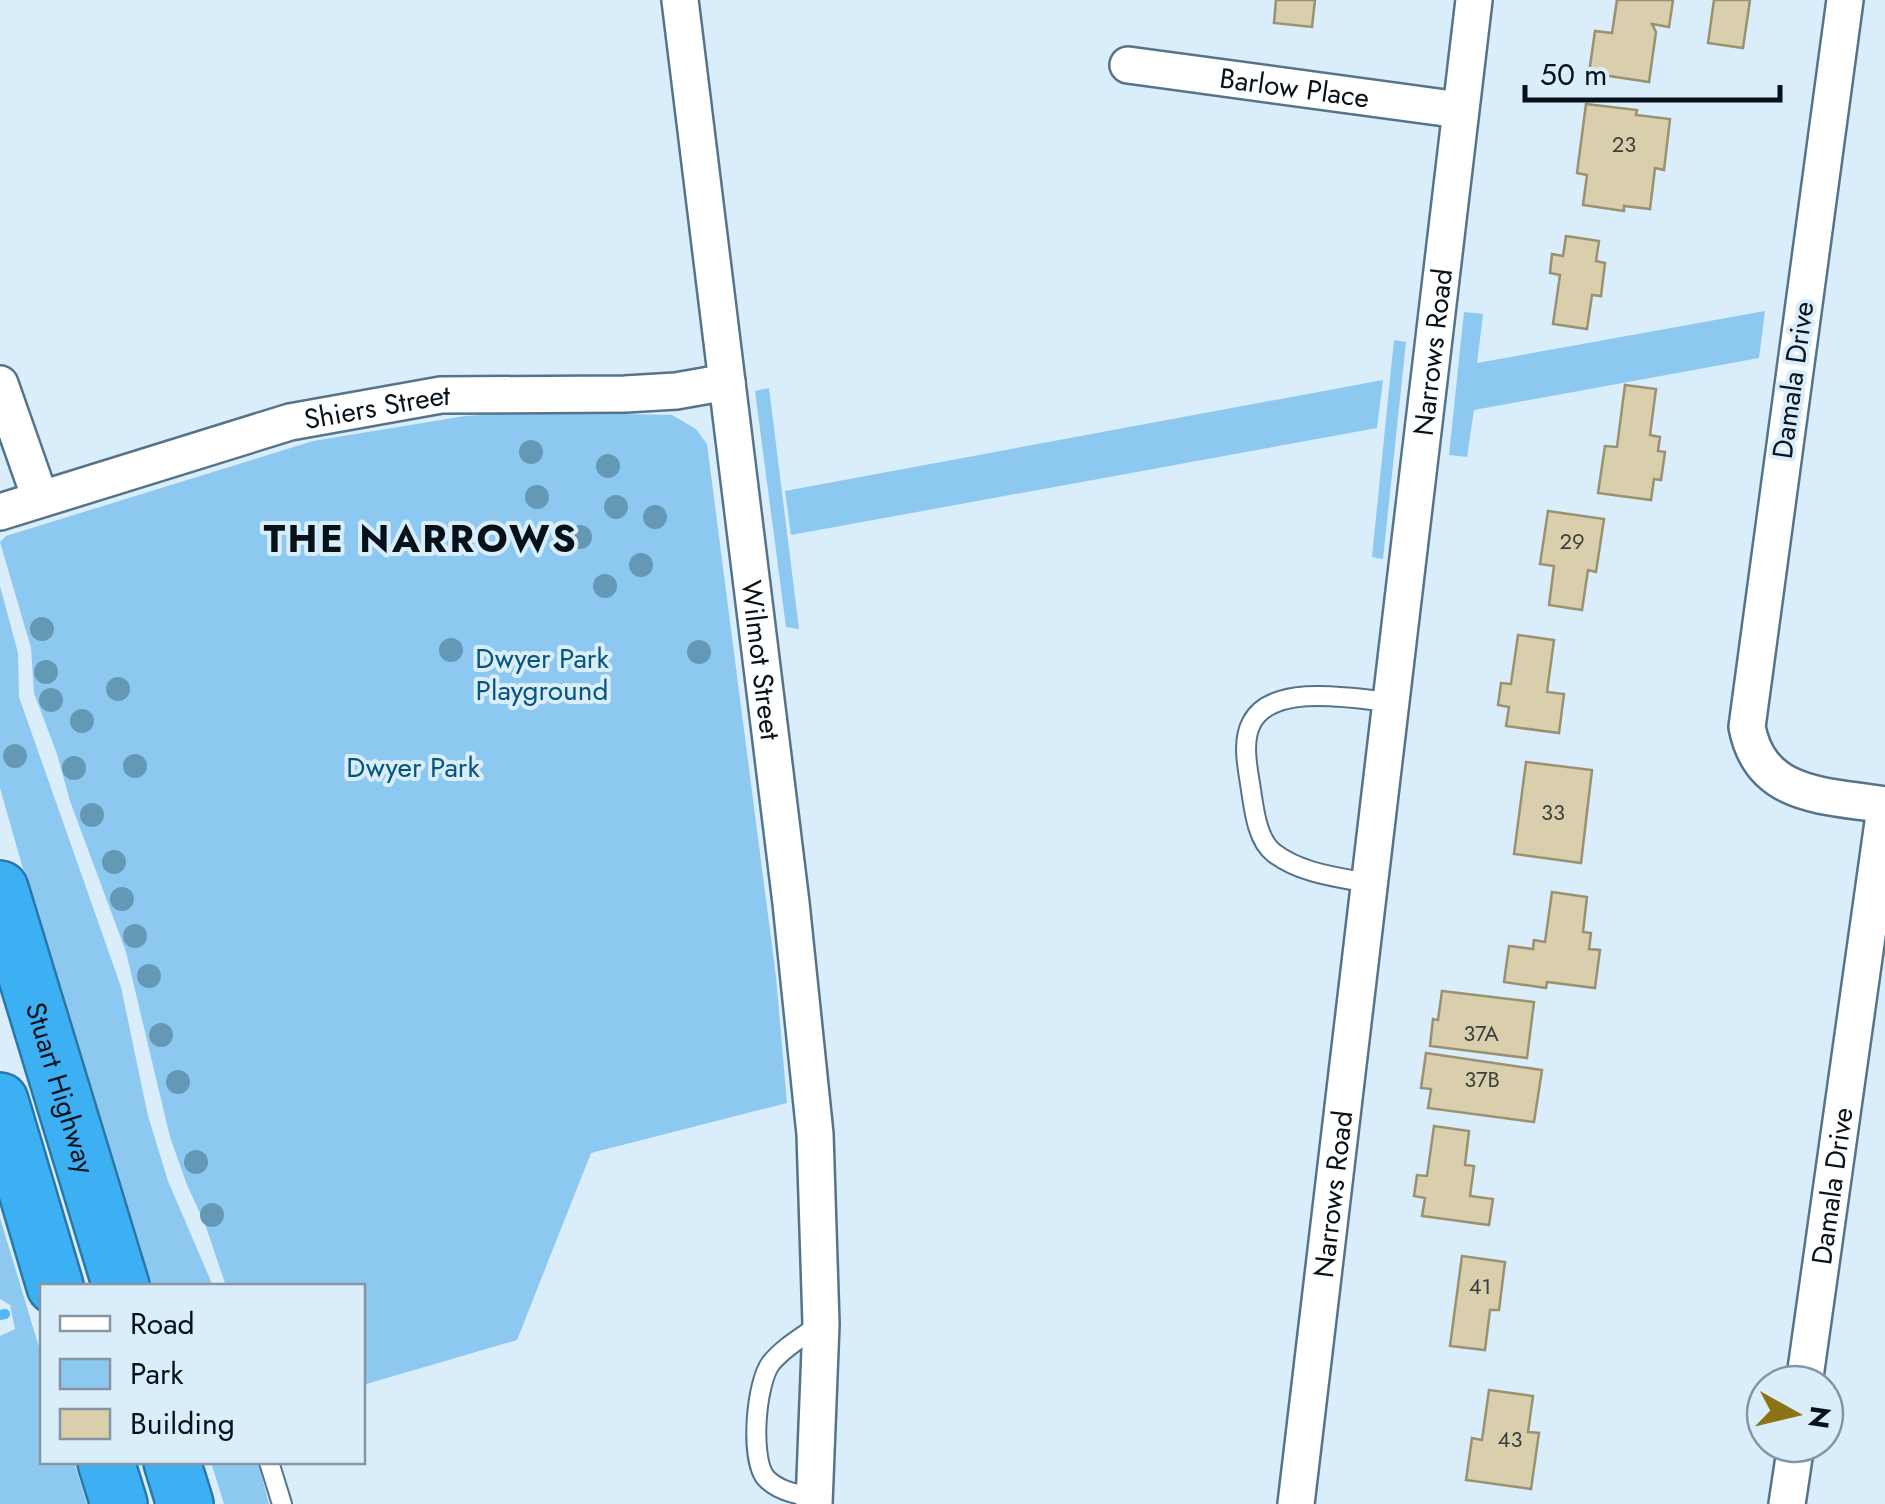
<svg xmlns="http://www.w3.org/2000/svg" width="1885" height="1504" font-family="Jost,sans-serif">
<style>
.green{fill:#8dc8f1}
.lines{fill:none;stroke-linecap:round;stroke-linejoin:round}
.stream{stroke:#54b7f5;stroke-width:10}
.building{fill:#dacfac;stroke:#9b9170;stroke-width:2.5}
.lane-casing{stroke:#567489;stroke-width:22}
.street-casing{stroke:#567489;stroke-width:40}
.highway-casing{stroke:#2978a7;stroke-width:60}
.lane{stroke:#fff;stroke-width:18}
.street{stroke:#fff;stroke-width:35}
.highway{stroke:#3cb0f3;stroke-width:55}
.tree{fill:#6499b6}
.labels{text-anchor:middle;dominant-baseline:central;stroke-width:8;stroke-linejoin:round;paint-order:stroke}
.number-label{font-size:22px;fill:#3b403e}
.street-label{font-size:28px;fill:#061119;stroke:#d9edfb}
.park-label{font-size:28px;fill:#05557e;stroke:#d9edfb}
.district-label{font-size:38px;font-weight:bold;letter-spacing:2.5px;fill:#061119;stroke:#d9edfb}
</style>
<rect width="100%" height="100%" fill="#d9edfb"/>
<g class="green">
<path d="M1765 311 1759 358 1474 410 1467 457 1449 455 1464 312 1483 314 1477 363Z"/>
<path d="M1394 340 1406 342 1383 559 1372 557Z"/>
<path d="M1383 380 1377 428 791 535 785 491Z"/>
<path d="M769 388 799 629 786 627 755 391Z"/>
<path d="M532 412 672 415 696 429 707 444 776 977 787 1103 591 1153 517 1340 363 1385 362 1286H226L205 1224 187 1185 170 1137 126 952 70 801 57 754 34 693 31 648 0 542 6 536 313 441 465 416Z"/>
<path d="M0 586 18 653 19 697 121 987 148 1116 168 1181 213 1286H150L141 1254 130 1245 0 788Z"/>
<path d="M0 1218 42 1357V1462H74L87 1504H0V1336L15 1329 10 1305 0 1299Z"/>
<path d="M211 1462H258L269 1504H224Z"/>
</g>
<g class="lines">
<path class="stream" d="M0 1315 5 1314"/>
</g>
<g class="building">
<path d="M1276 0H1315L1312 27 1274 23Z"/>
<path d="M1617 0H1673L1669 27 1652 24 1656 32 1649 82 1589 73 1595 31 1612 33Z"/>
<path d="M1714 0H1750L1743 48 1708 43Z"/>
<path d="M1586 104 1637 110 1636 115 1670 119 1664 170 1655 168 1650 209 1624 206V211L1583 205 1587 175 1577 173Z"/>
<path d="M1566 236 1599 241 1596 261 1605 263 1601 296 1592 295 1587 329 1553 324 1560 275 1550 273 1552 254 1563 256Z"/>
<path d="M1625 385 1656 389 1650 435 1660 437 1658 451 1665 452 1661 480 1654 479 1651 500 1598 493 1605 446 1617 447Z"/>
<path d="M1548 511 1604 519 1596 572 1588 570 1582 610 1549 605 1554 566 1540 564Z"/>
<path d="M1518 635 1554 640 1547 692 1564 694 1559 733 1506 726 1509 707 1498 705 1501 683 1511 684Z"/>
<path d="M1526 762 1592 770 1581 863 1514 854Z"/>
<path d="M1552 892 1587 897 1583 932 1591 933 1589 949 1600 950 1595 988 1547 982 1546 988 1504 982 1509 946 1533 949 1534 940 1545 942Z"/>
<path d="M1442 991 1534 1002 1527 1058 1430 1046 1433 1019 1438 1020Z"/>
<path d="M1426 1053 1542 1070 1534 1122 1428 1108 1431 1089 1421 1088Z"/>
<path d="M1434 1126 1469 1131 1465 1165 1474 1166 1470 1196 1493 1199 1489 1225 1422 1216 1425 1198 1414 1196 1417 1175 1427 1176Z"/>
<path d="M1462 1256 1505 1262 1499 1310H1490L1485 1350 1450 1346Z"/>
<path d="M1489 1390 1533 1396 1528 1432 1539 1433 1531 1489 1466 1480 1472 1438 1482 1440Z"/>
</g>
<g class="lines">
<defs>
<g id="lane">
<path d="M1368 883C1336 877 1300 873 1274 853 1257 840 1254 809 1251 790 1248 769 1241 742 1252 722 1273 683 1353 698 1389 702"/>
<path d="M269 1462 282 1504"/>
<path d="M814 1498C797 1494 777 1491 765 1477 750 1456 756 1383 771 1363 784 1347 804 1336 820 1324"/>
</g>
<g id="street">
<path id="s1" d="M680 0 791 903 815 1134 821 1324 814 1504"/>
<path d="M1845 0 1747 727C1761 799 1826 795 1885 805"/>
<path id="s2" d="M1128 65 1460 110"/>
<path d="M0 384 40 498"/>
<path id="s3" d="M0 512 290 422 441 395 625 394 676 391 727 382"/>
<path id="s4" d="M1804 1384 1885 808"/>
<path id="s5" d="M1296 1504 1474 0"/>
<path d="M1787 1504 1796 1444"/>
</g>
<g id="highway">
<path id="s6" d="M0 889 121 1286"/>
<path d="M0 1101 55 1286"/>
<path d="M106 1462 119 1504"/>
<path d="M172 1462 185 1504"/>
</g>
</defs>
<use href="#lane" class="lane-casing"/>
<use href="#street" class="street-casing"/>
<use href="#highway" class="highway-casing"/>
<use href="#lane" class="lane"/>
<use href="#street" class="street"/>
<use href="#highway" class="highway"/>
</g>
<g class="tree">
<circle cx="531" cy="452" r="12"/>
<circle cx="608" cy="466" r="12"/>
<circle cx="537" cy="497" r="12"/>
<circle cx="616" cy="507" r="12"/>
<circle cx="655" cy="517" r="12"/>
<circle cx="580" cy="537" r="12"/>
<circle cx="641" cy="565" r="12"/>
<circle cx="605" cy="586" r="12"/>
<circle cx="42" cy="629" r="12"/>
<circle cx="451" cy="650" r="12"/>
<circle cx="699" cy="652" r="12"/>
<circle cx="46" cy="672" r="12"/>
<circle cx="118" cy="689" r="12"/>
<circle cx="51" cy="700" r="12"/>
<circle cx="82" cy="721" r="12"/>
<circle cx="15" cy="756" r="12"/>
<circle cx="135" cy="766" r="12"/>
<circle cx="74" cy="768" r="12"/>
<circle cx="92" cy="815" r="12"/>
<circle cx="114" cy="862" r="12"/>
<circle cx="122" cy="899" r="12"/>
<circle cx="135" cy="936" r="12"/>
<circle cx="149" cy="976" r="12"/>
<circle cx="161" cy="1035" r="12"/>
<circle cx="178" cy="1082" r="12"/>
<circle cx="196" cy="1162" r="12"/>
<circle cx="212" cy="1215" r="12"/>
</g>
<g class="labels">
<g class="number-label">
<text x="1624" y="144">23</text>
<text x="1572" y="541">29</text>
<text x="1553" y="812">33</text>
<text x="1481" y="1033">37A</text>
<text x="1482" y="1079">37B</text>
<text x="1480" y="1286">41</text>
<text x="1510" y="1439">43</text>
</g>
<g class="street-label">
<text stroke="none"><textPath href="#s2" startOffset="168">Barlow Place</textPath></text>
<text stroke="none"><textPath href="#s5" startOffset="1160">Narrows Road</textPath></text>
<text transform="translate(1793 380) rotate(-82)">Damala Drive</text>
<text stroke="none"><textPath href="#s3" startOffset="392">Shiers Street</textPath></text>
<text stroke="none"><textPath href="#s1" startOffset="665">Wilmot Street</textPath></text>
<text stroke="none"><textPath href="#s6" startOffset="208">Stuart Highway</textPath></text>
<text stroke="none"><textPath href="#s4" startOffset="200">Damala Drive</textPath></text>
<text stroke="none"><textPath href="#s5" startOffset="312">Narrows Road</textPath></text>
</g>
<g class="park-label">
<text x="542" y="658">Dwyer Park<tspan x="542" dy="32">Playground</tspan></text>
<text x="413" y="767">Dwyer Park</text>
</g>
<g class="district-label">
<text x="421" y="538">THE NARROWS</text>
</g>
</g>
<rect x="40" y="1284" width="325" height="180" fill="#d9edfb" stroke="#8595a1" stroke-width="2.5"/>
<rect x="60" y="1316" width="50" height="15" fill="#ffffff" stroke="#8595a1" stroke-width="2.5"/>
<text x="130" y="1334" font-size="30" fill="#061119">Road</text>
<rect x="60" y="1359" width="50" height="30" fill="#8dc8f1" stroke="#8595a1" stroke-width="2.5"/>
<text x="130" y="1384" font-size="30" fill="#061119">Park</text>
<rect x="60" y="1409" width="50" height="30" fill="#dacfac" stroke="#8595a1" stroke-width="2.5"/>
<text x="130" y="1434" font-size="30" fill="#061119">Building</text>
<g transform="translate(1795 1414) rotate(98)"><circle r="48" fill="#d9edfb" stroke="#8595a1" stroke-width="2.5"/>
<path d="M0-8L18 38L0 25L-18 38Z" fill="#8c7317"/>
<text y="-15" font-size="28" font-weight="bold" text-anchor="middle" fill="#061119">N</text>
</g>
<path d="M1525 85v15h255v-15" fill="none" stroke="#061119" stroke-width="5"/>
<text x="1540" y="85" font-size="30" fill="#061119" stroke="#d9edfb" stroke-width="8" paint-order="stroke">50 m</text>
</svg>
